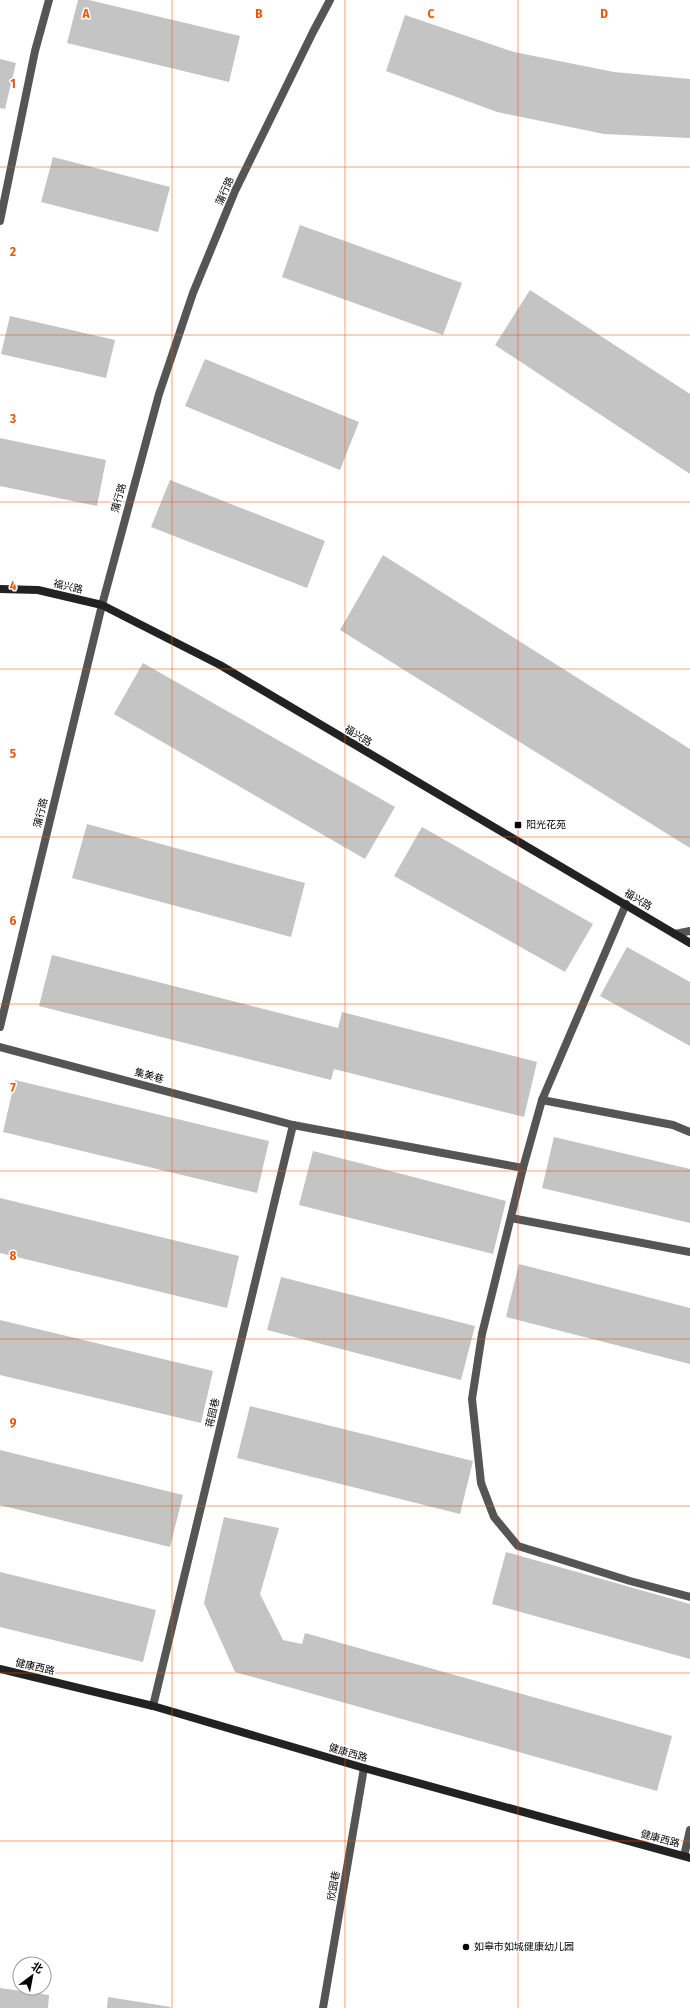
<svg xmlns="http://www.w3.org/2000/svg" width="690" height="2008" font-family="'Fira Sans Condensed','Noto Sans SC',sans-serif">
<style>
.building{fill:#c4c4c4}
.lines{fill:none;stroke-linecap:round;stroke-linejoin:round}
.street{stroke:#555;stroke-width:8}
.secondary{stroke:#222;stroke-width:8}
.grid{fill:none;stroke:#e8590c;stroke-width:1;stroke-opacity:0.55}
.poi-dot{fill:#000;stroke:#fff;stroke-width:1.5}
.labels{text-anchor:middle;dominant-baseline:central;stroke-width:3;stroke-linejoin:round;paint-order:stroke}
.street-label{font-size:10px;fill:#000;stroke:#fff}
.poi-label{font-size:10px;fill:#000;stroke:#fff;text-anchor:start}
.grid-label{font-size:13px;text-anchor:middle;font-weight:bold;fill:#e8590c;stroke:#fff;stroke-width:3;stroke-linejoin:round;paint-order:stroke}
</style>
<rect width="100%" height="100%" fill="#fff"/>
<g class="building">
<path d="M78 0H89L240 36 229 82 67 43Z"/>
<path d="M405 15 514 52 614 72 690 79V138L604 134 497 112 386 71Z"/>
<path d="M0 59 16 63 5 109 0 108Z"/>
<path d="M53 157 170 187 158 232 41 202Z"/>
<path d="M300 225 462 283 443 335 282 277Z"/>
<path d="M530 290 690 394V474L495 345Z"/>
<path d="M10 316 115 340 106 378 1 354Z"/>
<path d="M205 359 359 422 340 470 185 406Z"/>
<path d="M0 438 106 460 97 506 0 486Z"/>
<path d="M170 480 325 541 307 588 151 527Z"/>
<path d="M383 555 690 749V848L340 630Z"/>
<path d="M143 663 395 807 365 859 114 714Z"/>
<path d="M87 824 305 883 291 937 72 878Z"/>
<path d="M422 827 593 924 565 972 394 876Z"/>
<path d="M627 947 690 982V1046L600 996Z"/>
<path d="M52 955 338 1028 342 1012 537 1062 524 1117 334 1069 331 1080 39 1006Z"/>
<path d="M15 1080 269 1141 257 1193 3 1132Z"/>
<path d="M554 1137 690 1169V1223L542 1188Z"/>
<path d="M313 1151 506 1201 493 1254 299 1205Z"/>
<path d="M0 1198 239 1256 227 1308 0 1253Z"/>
<path d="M519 1264 690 1308V1364L506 1317Z"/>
<path d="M281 1277 475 1326 461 1380 267 1330Z"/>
<path d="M0 1320 213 1371 201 1423 0 1375Z"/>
<path d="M250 1406 473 1461 460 1514 237 1458Z"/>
<path d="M0 1450 183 1495 170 1547 0 1505Z"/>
<path d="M224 1517 279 1528 260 1594 283 1640 302 1644 305 1633 672 1736 657 1791 235 1672 204 1603Z"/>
<path d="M506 1552 690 1604V1659L492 1604Z"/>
<path d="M0 1572 156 1610 143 1662 0 1627Z"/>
<path d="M0 1988 49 1995 48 2008H0Z"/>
<path d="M108 1997 171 2007 170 2008H107Z"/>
</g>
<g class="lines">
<g class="street">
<path d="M0 221 35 51 49 0"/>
<path d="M626 904 542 1100 523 1168 482 1334 472 1399 481 1483 494 1517 518 1546 630 1581 690 1597"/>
<path d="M675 934 690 931"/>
<path d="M0 1027 102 605 159 394 193 293 235 191 313 32 330 0"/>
<path d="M0 1047 293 1125 523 1168"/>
<path d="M542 1100 673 1125 690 1132"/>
<path d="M511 1218 690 1252"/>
<path d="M153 1706 293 1125"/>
<path d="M684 1856 690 1830"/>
<path d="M323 2008 364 1768"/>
</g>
<g class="secondary">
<path d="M0 589 38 590 102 605 220 665 690 943"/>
<path d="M0 1669 153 1706 364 1768 690 1858"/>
</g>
</g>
<path class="grid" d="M172 0V2008M345 0V2008M518 0V2008M0 167H690M0 335H690M0 502H690M0 669H690M0 837H690M0 1004H690M0 1171H690M0 1339H690M0 1506H690M0 1673H690M0 1841H690"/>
<g class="poi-dot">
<rect x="514" y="821" width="8" height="8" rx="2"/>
<circle cx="466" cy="1947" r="4"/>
</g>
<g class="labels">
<g class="street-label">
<text transform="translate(225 191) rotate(-66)">蒲行路</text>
<text transform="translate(119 498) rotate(-75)">蒲行路</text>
<text transform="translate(68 587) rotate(13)">福兴路</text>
<text transform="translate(358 736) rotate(31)">福兴路</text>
<text transform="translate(41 813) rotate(-76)">蒲行路</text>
<text transform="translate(638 900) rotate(31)">福兴路</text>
<text transform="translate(149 1076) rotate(15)">集美巷</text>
<text transform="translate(213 1413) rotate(-77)">蒋园巷</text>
<text transform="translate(35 1667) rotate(13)">健康西路</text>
<text transform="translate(348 1753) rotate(16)">健康西路</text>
<text transform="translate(660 1839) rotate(15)">健康西路</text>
<text transform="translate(334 1886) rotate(-80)">欣园巷</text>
</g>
<g class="poi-label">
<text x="526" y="825">阳光花苑</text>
<text x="474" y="1947">如皋市如城健康幼儿园</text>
</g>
</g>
<g class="grid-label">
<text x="86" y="18">A</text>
<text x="259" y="18">B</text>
<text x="431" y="18">C</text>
<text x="604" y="18">D</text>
<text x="13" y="88">1</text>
<text x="13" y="256">2</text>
<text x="13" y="423">3</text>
<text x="13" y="590">4</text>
<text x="13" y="758">5</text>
<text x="13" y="925">6</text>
<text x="13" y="1092">7</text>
<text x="13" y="1260">8</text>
<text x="13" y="1427">9</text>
</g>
<g transform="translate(32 1976) rotate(32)"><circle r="19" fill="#ffffff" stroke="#999999"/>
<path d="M0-3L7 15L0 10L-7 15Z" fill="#000000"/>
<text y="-6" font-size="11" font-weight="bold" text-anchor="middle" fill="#000000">北</text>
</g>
</svg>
